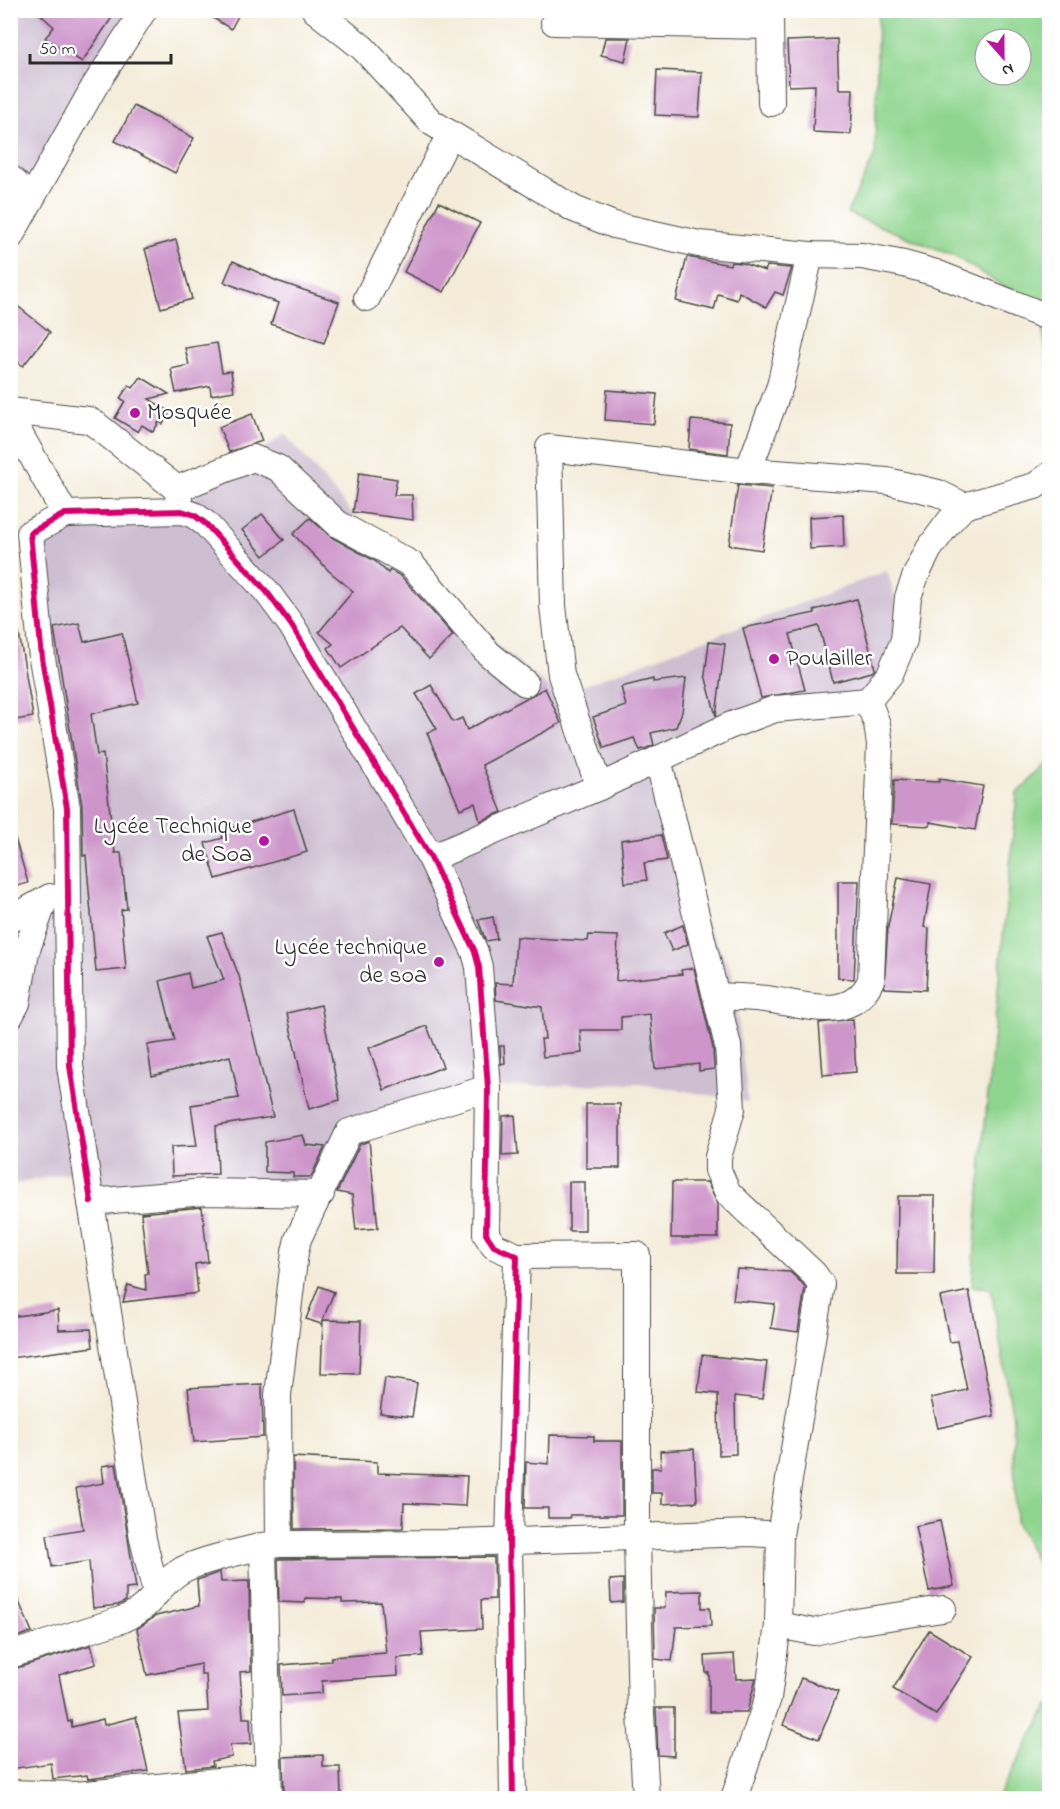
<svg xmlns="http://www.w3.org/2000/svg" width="1060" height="1809" font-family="'Indie Flower',sans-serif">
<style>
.industrial{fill:#cebed1}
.green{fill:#8fd58f;stroke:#5d805d;stroke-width:1.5;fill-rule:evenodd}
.building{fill:#cd95ca}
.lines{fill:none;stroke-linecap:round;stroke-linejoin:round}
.minor-casing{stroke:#494845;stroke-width:28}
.minor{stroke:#fff;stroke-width:26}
.cycleway-casing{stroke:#fff;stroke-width:10}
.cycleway{stroke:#d6006c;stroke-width:6}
.poi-dot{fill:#b5179e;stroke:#fff;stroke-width:2}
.labels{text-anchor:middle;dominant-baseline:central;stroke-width:5;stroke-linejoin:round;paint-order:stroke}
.poi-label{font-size:24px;fill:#2b2b2b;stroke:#fff;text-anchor:start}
</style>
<rect width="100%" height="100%" fill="#fff"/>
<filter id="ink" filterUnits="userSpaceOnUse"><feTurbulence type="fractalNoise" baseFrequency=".0167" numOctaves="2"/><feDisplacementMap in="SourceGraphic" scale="12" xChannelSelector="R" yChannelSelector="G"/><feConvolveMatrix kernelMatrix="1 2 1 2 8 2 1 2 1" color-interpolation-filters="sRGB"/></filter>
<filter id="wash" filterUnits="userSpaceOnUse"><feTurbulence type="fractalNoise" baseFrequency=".008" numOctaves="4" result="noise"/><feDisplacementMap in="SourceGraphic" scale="24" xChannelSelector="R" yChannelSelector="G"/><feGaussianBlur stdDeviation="1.35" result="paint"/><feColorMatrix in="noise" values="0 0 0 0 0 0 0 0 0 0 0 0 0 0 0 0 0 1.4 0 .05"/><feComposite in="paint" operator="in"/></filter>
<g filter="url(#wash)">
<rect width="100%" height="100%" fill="#f4ecd9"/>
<g class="industrial">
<path d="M10 11H144L30 197 11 178Z"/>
<path d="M285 434 384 551 558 695 887 571 902 620 868 696 775 709 672 763 705 921 732 972 748 1102 638 1083 487 1088 349 1132 321 1194 91 1202 86 1169 11 1185V917L62 898 50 855 69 862 27 542 65 514 183 505Z"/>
</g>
<g class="green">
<path d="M878 11H1049V370L1039 308 954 256 847 213 875 155ZM985 39H1021V75H985Z"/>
<path d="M1049 763V1579L1042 1573 1016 1521 1013 1418 991 1288 972 1286 984 1134 1017 794Z"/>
<path d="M1049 1705V1798H997Z"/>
</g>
<g id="blocks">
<g class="building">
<path d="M36 10H117L82 62 45 38 54 27Z"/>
<path d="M200 10H228L238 16 231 29Z"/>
<path d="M605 38H630L625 61 601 55Z"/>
<path d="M837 39 839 89H853L851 134 813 132 815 85 789 86 787 41Z"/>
<path d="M657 70 702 72 699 117 655 115Z"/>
<path d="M134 106 194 138 175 173 115 141Z"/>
<path d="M439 202 480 223 444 292 404 272Z"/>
<path d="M176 240 192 299 161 308 145 249Z"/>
<path d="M687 257 730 265 731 262 742 263 765 271 767 266 792 268 783 295 775 292 766 307 739 292 737 300 718 294 714 310 676 301Z"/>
<path d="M233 261 277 281 339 302 324 343 271 324 278 303 224 282Z"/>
<path d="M10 300 50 332 23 366 10 356Z"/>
<path d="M217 343 222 372 231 371 234 391 211 395 210 386 176 393 171 369 189 365 185 348Z"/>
<path d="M141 377 169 394 149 399 170 412 163 424 159 422 153 432 142 425 138 432 115 418 125 401 120 398 129 385 133 388Z"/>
<path d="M607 390 657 394 654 424 605 420Z"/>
<path d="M252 414 262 441 229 452 219 427Z"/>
<path d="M691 420 730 423 728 454 689 449Z"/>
<path d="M359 473 397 479 394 495H412L413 520 353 512Z"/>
<path d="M738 485 772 488 762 550 729 545Z"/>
<path d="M262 514 284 540 264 556 242 530Z"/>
<path d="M843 515 844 547 810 549 809 517Z"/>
<path d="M310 518 331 537 375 561 388 573 390 570 401 576 453 635 429 659 400 628 341 668 328 648 333 644 319 632 353 591 329 571 293 534Z"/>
<path d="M857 599 875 669 872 672 833 682 819 626 790 634 805 690 761 698 743 628 815 613 814 610Z"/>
<path d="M79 623 84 642 122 633 138 703 91 714 97 755 103 754 115 853H121L127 909 121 910 126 969 96 972 86 855 83 856 82 806 54 628Z"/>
<path d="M10 633H19L33 717 10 721Z"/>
<path d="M709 642 725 644 716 716 705 675Z"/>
<path d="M686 678 682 712 676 727 651 733 654 745 647 748 640 750 634 738 604 748 593 717 626 706 621 687 653 679V682Z"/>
<path d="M431 685 453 722 462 718 467 730 545 688 561 723 482 765 502 812 480 821 475 803 460 809 427 733 437 729 416 694Z"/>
<path d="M939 779 983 786 975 830 930 822V826L892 824 894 780 939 782Z"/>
<path d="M294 809 307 852 216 879 205 843 223 838 221 831Z"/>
<path d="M661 835 667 860 644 863 647 880 625 883 621 840Z"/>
<path d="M15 838 28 883 10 888V839Z"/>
<path d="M898 878 931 884 924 927 929 928 926 990 884 988 888 926Z"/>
<path d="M838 881H859L854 979 838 978Z"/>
<path d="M493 917 497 939 486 941 478 920Z"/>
<path d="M683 925 688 944 672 951 664 933Z"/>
<path d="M222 932 239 976 273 1117 216 1126 218 1174 172 1176 171 1147 197 1146 191 1105 239 1098 230 1056 152 1076 147 1045 175 1041 160 981 188 973 191 988 224 980 207 936Z"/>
<path d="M589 935 618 936 616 981 682 974 681 970 694 968 713 1048 714 1069 699 1071V1064L655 1069 650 1014 621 1017V1030H580L582 1053 543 1057 541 1039H545L542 1007 496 1000 495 983 513 984 516 937 588 941Z"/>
<path d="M321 1005 340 1100 309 1109 287 1013Z"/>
<path d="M853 1019 856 1072 823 1075 819 1023Z"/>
<path d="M427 1026 443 1067 384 1090 369 1048Z"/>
<path d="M500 1046H504L505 1063 501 1064Z"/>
<rect x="586" y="1104" width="34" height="64"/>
<path d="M515 1115 518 1155 502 1156 503 1116Z"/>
<path d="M303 1135 306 1145 325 1147 311 1177H293V1173L265 1172V1142Z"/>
<path d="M369 1141 378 1228 356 1230 352 1195 337 1192 360 1144Z"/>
<rect x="569" y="1182" width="16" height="49"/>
<path d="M672 1182H707L718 1204V1238H671Z"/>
<path d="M898 1196H935L934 1274H897Z"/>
<path d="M202 1207 208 1262 195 1264 198 1293 123 1302 128 1285 146 1290 145 1274H148L141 1213Z"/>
<path d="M737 1269 790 1272 803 1284 805 1288 798 1332 771 1328 775 1304 733 1300Z"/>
<path d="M319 1286 334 1292 321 1324 306 1319Z"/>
<path d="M969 1291 994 1416 938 1428 931 1398 967 1390 957 1341 950 1342 940 1297Z"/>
<path d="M58 1310 59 1330 91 1329 93 1347 10 1358V1317Z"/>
<path d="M323 1320 361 1321 359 1374 321 1373Z"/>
<path d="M702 1355 767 1362 762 1399 735 1396 736 1454 719 1455 718 1394 698 1392Z"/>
<path d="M385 1378 417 1383 412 1417 380 1413Z"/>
<path d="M262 1384 263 1437 194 1442 188 1388Z"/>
<path d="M550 1435 594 1436V1441H622V1515H570V1518H548V1508H525L526 1462 549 1464Z"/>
<path d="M694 1449 697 1502 662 1504V1493H652V1468H661L660 1451Z"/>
<path d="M293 1457 377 1462V1473L467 1476 465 1506 404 1503 403 1528 294 1529Z"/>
<path d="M116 1464 136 1588 126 1589V1601L118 1605 93 1608 89 1561 52 1567 47 1535 83 1529 76 1488 104 1483 102 1466Z"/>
<path d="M940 1521 954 1586 929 1591 915 1526Z"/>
<path d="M494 1557 495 1599 481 1600 482 1629 421 1632 423 1656 397 1658 398 1676 322 1681V1693L282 1696 281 1665 331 1661V1657L386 1653 381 1602 342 1603V1599L305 1598V1603L279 1602 278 1559Z"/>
<path d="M220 1572 221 1582 249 1581 251 1671 240 1672 243 1718H250L251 1744 230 1745 232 1757 212 1761 213 1766 186 1769 178 1713 208 1711 206 1674H201V1664L147 1675 137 1629 156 1616 199 1606 197 1580Z"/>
<path d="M623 1579V1602L611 1603 610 1580Z"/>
<path d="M10 1581 32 1632 10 1639Z"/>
<path d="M702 1591V1608H710L711 1626 676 1627 672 1661 655 1659 654 1608H665L666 1592Z"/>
<path d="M929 1630 973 1657 936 1715 893 1689Z"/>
<path d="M91 1645 96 1664 59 1675 68 1722 71 1721 72 1727 103 1719 104 1725 136 1717 148 1771 88 1779 87 1775 53 1779 51 1763 10 1769V1670Z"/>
<path d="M734 1654 736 1679 756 1678 747 1712H709V1673H706L705 1656Z"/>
<path d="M801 1678 838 1692 819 1739 783 1725Z"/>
<path d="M656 1708H674V1756L658 1755Z"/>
<path d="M323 1755V1767H340L341 1797 284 1798 283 1757Z"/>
</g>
</g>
</g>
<g filter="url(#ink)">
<use href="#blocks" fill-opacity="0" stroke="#494845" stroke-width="1.5"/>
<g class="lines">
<defs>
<g id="minor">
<path d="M315 10 363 48 431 122 574 209 614 225 699 244 810 255 862 256 904 264 936 273 1050 318"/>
<path d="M770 11 771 103"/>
<path d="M554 22 770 26"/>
<path d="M10 178 30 197"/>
<path d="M10 237 94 87 144 10"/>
<path d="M367 298 450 134"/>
<path d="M10 411 88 420 95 424 177 489 180 505"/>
<path d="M10 417 65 514"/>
<path d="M748 471 780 386 810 255"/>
<path d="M177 489 253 458 278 468 338 524 411 564 489 654 525 683"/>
<path d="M658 759 728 1046 732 1109 718 1157V1170L728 1193 814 1274 821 1284 780 1535"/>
<path d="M599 787 561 675 553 606 549 448 748 471 887 481 938 493 964 506"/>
<path d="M431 858 599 787 729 726 775 709 868 701 890 674 904 640 908 597 916 575 929 549 949 522 964 506 1035 486 1050 475"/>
<path d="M10 920 50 897"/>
<path d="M718 996C733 997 749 997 765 999 802 1003 851 1025 871 980L880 744 877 724 868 701"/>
<path d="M10 1016 17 1003 26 952 44 901"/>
<path d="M91 1202 70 1066 67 808 42 658 30 533 65 514 182 511 194 515 206 524 267 592 292 626 431 858 475 952 479 967 488 1088 486 1234 494 1246 517 1256 509 1541 513 1798"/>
<path d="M517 1256 637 1255V1538L641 1714 646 1798"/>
<path d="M279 1544 458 1543 750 1533 780 1535 778 1625 768 1698 734 1798"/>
<path d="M156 1593 143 1539 91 1202 205 1192 321 1194"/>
<path d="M778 1625 814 1632 855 1622 943 1609"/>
<path d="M10 1655 124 1619C155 1605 154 1588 179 1572 197 1560 241 1552 263 1546"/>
<path d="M10 1793 76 1795 268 1776"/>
<path d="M269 1798 263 1546 279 1544 278 1395 295 1252 298 1239 349 1132 488 1088"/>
</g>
</defs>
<use href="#minor" class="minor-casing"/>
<use href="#minor" class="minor"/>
<defs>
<path id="cycleway" d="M91 1202 70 1066 67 808 42 658 30 533 65 514 182 511 194 515 206 524 267 592 292 626 431 858 475 952 479 967 488 1088 486 1234 494 1246 517 1256 509 1541 513 1798"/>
</defs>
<use href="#cycleway" class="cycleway-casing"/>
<use href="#cycleway" class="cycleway"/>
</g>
</g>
<g class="poi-dot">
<circle cx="135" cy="413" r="6"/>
<circle cx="774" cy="659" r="6"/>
<circle cx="264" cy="841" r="6"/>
<circle cx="439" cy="962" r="6"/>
</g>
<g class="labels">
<g class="poi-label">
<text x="147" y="413">Mosquée</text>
<text x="786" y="659">Poulailler</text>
<text x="252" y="827" text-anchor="end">Lycée Technique<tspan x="252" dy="28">de Soa</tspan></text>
<text x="427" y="948" text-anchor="end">Lycée technique<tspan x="427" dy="28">de soa</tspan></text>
</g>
</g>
<rect width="1060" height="1809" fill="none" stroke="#fff" stroke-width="36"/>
<g transform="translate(1003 57) rotate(159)"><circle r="28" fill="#ffffff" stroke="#aaaaaa" stroke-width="1.5"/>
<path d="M0-4.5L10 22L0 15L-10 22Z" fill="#b5179e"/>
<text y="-9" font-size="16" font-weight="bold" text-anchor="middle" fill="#2b2b2b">N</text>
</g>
<path d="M30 54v9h141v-9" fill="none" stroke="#2b2b2b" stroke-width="3"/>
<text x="39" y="54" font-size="18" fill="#2b2b2b" stroke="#ffffff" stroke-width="4.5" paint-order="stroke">50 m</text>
</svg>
